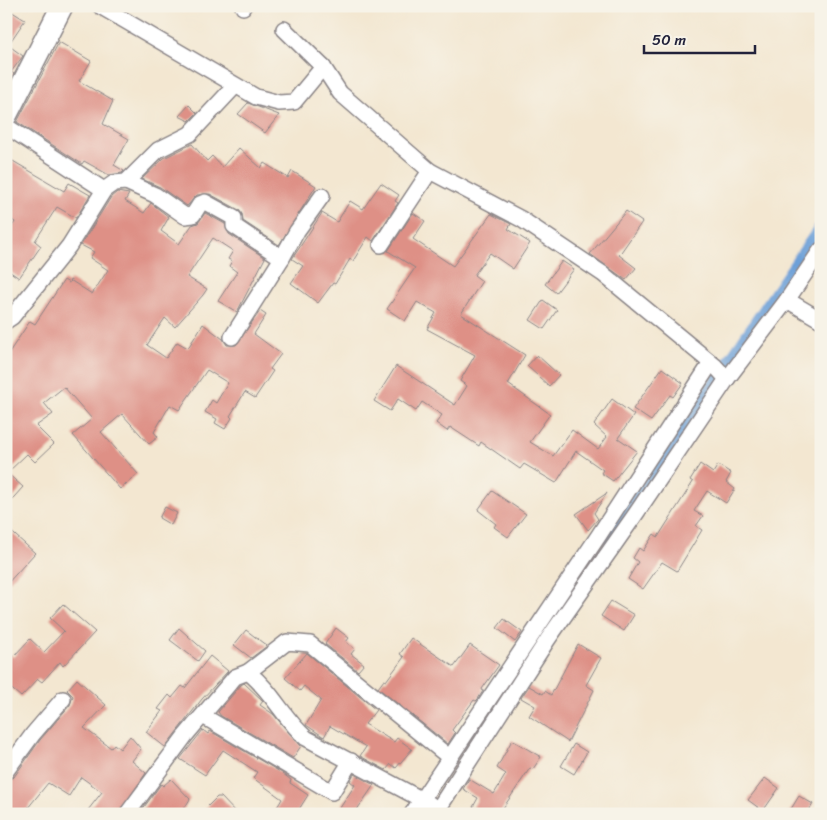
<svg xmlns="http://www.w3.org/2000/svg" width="827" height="820" font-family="Sriracha,sans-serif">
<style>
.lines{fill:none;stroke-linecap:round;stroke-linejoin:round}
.canal{stroke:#6da0d8;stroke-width:15}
.building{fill:#de9086}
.street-casing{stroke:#8a8486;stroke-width:18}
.secondary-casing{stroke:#8a8486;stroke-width:24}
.street{stroke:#fff;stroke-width:15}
.secondary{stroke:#fff;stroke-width:21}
</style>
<rect width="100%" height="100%" fill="#f7f3e8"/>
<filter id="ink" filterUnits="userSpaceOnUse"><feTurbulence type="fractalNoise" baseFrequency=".02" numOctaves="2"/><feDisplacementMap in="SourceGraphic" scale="10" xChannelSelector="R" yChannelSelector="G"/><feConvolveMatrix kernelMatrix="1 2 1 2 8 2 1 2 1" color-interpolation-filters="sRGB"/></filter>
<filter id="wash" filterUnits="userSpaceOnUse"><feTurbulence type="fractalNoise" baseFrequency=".0096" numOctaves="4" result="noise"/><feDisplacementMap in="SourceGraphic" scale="20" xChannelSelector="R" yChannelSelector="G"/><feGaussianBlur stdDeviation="1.12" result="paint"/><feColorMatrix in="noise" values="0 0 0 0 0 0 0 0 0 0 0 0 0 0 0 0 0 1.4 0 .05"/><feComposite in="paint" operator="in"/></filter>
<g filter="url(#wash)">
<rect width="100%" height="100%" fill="#f3e7d1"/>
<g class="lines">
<path class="canal" d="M610 538 821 229"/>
</g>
<g id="blocks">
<g class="building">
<path d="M6 8 25 20 8 45 23 56 11 72 14 74 6 88Z"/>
<path d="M59 42 91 61 79 81 113 101 103 124 129 139 114 165 124 171 122 173 109 175 84 161 82 164 17 122Z"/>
<path d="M248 103 279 115 265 133 238 114Z"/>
<path d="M189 105 197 113 189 121 179 116Z"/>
<path d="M192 144 207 161 212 156 222 167 239 148 261 168 264 163 288 178 292 171 316 186 279 245 243 221 242 214 239 210 210 194 197 195 187 206 160 187 142 179 164 158Z"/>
<path d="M6 157 64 191 69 183 90 195 76 218 57 207 35 241 41 246 19 278 6 269V235L15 222 9 218 12 212 6 208Z"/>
<path d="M381 183 399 195 395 201 398 203 373 241 368 237 353 261 350 259 335 284 333 283 318 303 291 283 303 266 292 259 322 213 337 222 350 201 363 209Z"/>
<path d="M117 192 129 194 125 201 144 213 151 203 169 217 161 231 179 244 192 225 198 223 205 213 225 224 229 234 265 258 237 312 218 301 237 272 229 266 232 261 228 259 233 251 213 238 187 277 207 289 203 295 175 327 165 318 147 345 166 358 177 342 188 348 203 324 223 339 227 345H236L260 311 266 315 254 334 281 354 270 369 273 371 255 398 245 392 230 416 232 418 225 429 215 423 217 419 205 412 212 400 216 403 228 383 207 370 179 410 170 405 154 432 158 437 149 444 122 414 101 432 138 474 120 489 73 435 92 419 64 387 44 403 53 414 36 426 54 444 35 462 27 454 7 473 23 487 6 506V357L30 321 35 324 64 280 69 283 70 280 92 294 108 270 90 258 94 252 81 245 111 197Z"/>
<path d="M626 211 642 222 619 255 636 268 626 280 590 254Z"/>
<path d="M413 213 425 221 413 239 453 266 491 214 511 224 508 229 530 243 513 269 490 253 474 275 482 281 461 314 525 355 508 384 550 414 530 442 553 456 572 430 598 449 607 437 594 425 612 399 634 415 618 438 637 451 613 481 601 473 603 470 576 451 556 483 524 464 520 469 481 442 479 446 450 427 447 431 436 423 442 415 422 402 416 411 398 399 390 411 374 401 396 366 455 405 467 386 460 381 475 355 427 329 436 313 417 302 405 321 387 309 415 268 388 251Z"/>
<path d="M562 261 574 269 556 293 545 284Z"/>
<path d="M543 300 557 310 544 329 530 320Z"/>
<path d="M537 355 559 375 549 386 527 366Z"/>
<path d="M662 368 683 383 673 397 670 395 651 421 633 409Z"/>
<path d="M700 464 713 473 718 465 731 473 726 482 735 489 726 503 707 491 694 511 703 516 696 526 702 530 677 571 662 562 643 589 628 579 638 562 633 558 639 548 643 551 654 534 658 537 693 482 690 480Z"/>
<path d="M492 491 526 514 508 537 494 527 496 524 478 510Z"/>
<path d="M607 493 594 513 598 519 588 530 576 514Z"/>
<path d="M165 507 177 513 171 525 159 518Z"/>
<path d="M6 527 35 553 6 585Z"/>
<path d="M611 601 634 615 624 631 601 616Z"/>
<path d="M63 604 95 632 63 666 60 662 42 682 38 679 21 697 6 684V650L13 657 30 639 44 652 64 631 50 618Z"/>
<path d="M504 619 522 632 515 642 497 628Z"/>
<path d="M179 628 205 651 198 661 170 640Z"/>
<path d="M336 628 349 638 346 642 355 649 351 654 364 664 358 671 325 644Z"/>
<path d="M246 630 267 646 251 658 234 645Z"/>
<path d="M411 638 454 667 470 645 499 665 482 689 483 691 478 699 476 701 474 700 452 730 455 733 448 744 378 688 384 680 386 681 404 657 400 654Z"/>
<path d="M578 644 601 658 586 685 594 690 568 742 529 716 535 706 521 698 529 686 543 694 545 691 551 695Z"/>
<path d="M307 653 376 710 365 724 394 742 397 738 412 749 396 768 391 764 386 770 360 756 366 747 330 726 324 737 306 725 321 700 304 686 300 691 285 678Z"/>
<path d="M210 656 228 671 202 699 165 747 146 732 162 711 158 709 169 695 172 698 182 686 185 688Z"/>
<path d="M77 679 106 705 84 728 111 748 114 744 120 749 130 736 141 749 132 761 146 773 118 814H85L102 792 81 777 69 796 48 783 23 814H11L6 810V780L14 777 40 740 70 705 73 696 67 690Z"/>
<path d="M244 683 263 701 260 705 273 714 301 746 293 758 221 716 218 712 241 685Z"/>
<path d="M203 730 208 734 210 731 282 773 291 780 290 783 308 795 296 814H273L282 799 253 778 257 772 223 750 205 775 180 759Z"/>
<path d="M512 740 541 757 533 769 530 768 499 814H485L473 807 478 798 463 789 469 779 494 794 506 774 497 768Z"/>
<path d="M574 744 587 752 574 774 561 766Z"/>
<path d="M354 774 374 785 354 814H336L355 785 350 781Z"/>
<path d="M765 778 779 788 763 811 748 800Z"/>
<path d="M171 779 190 799 181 814H139L161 784 163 786Z"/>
<path d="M799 796 813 804 807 814H788Z"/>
<path d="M217 797H221L237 814H200Z"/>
</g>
</g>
</g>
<g filter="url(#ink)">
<use href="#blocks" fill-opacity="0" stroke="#8a8486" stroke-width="1"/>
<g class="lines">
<defs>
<g id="street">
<path d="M100 6 256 97 279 103 294 102 323 67"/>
<path d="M243 6V7"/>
<path d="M284 29 323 67 340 93 430 171 521 219 603 274 715 366 727 379"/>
<path d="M6 126 104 190"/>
<path d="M126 182 155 195 185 216 193 215 200 204 205 202 234 218V226L282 258 297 231 322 196"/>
<path d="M381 245 430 171"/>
<path d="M787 300 821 320"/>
<path d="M6 321 12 317 69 246 104 190 114 183 126 182 158 150 190 134 235 86"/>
<path d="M232 337 282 258"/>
<path d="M248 672C273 692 284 719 306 738L430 804"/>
<path d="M203 716 332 792 351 761"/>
<path d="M6 771 33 734 63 699"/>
<path d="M127 814 185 736 235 677 248 672 287 642 310 644 449 757"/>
<path d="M412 814 599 535 711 363"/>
<path d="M435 814 548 639 635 515 727 379 787 300 821 250"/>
</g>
<path id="secondary" d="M6 116 62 6"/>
</defs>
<use href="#street" class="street-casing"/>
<use href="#secondary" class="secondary-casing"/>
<use href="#street" class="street"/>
<use href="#secondary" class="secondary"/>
</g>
</g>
<rect width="827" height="820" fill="none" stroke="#f7f3e8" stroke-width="25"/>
<path d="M644 45v8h111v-8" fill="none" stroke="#22223b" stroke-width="2.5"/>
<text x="652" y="45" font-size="15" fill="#22223b" stroke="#f7f3e8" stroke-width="4" paint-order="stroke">50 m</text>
</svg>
